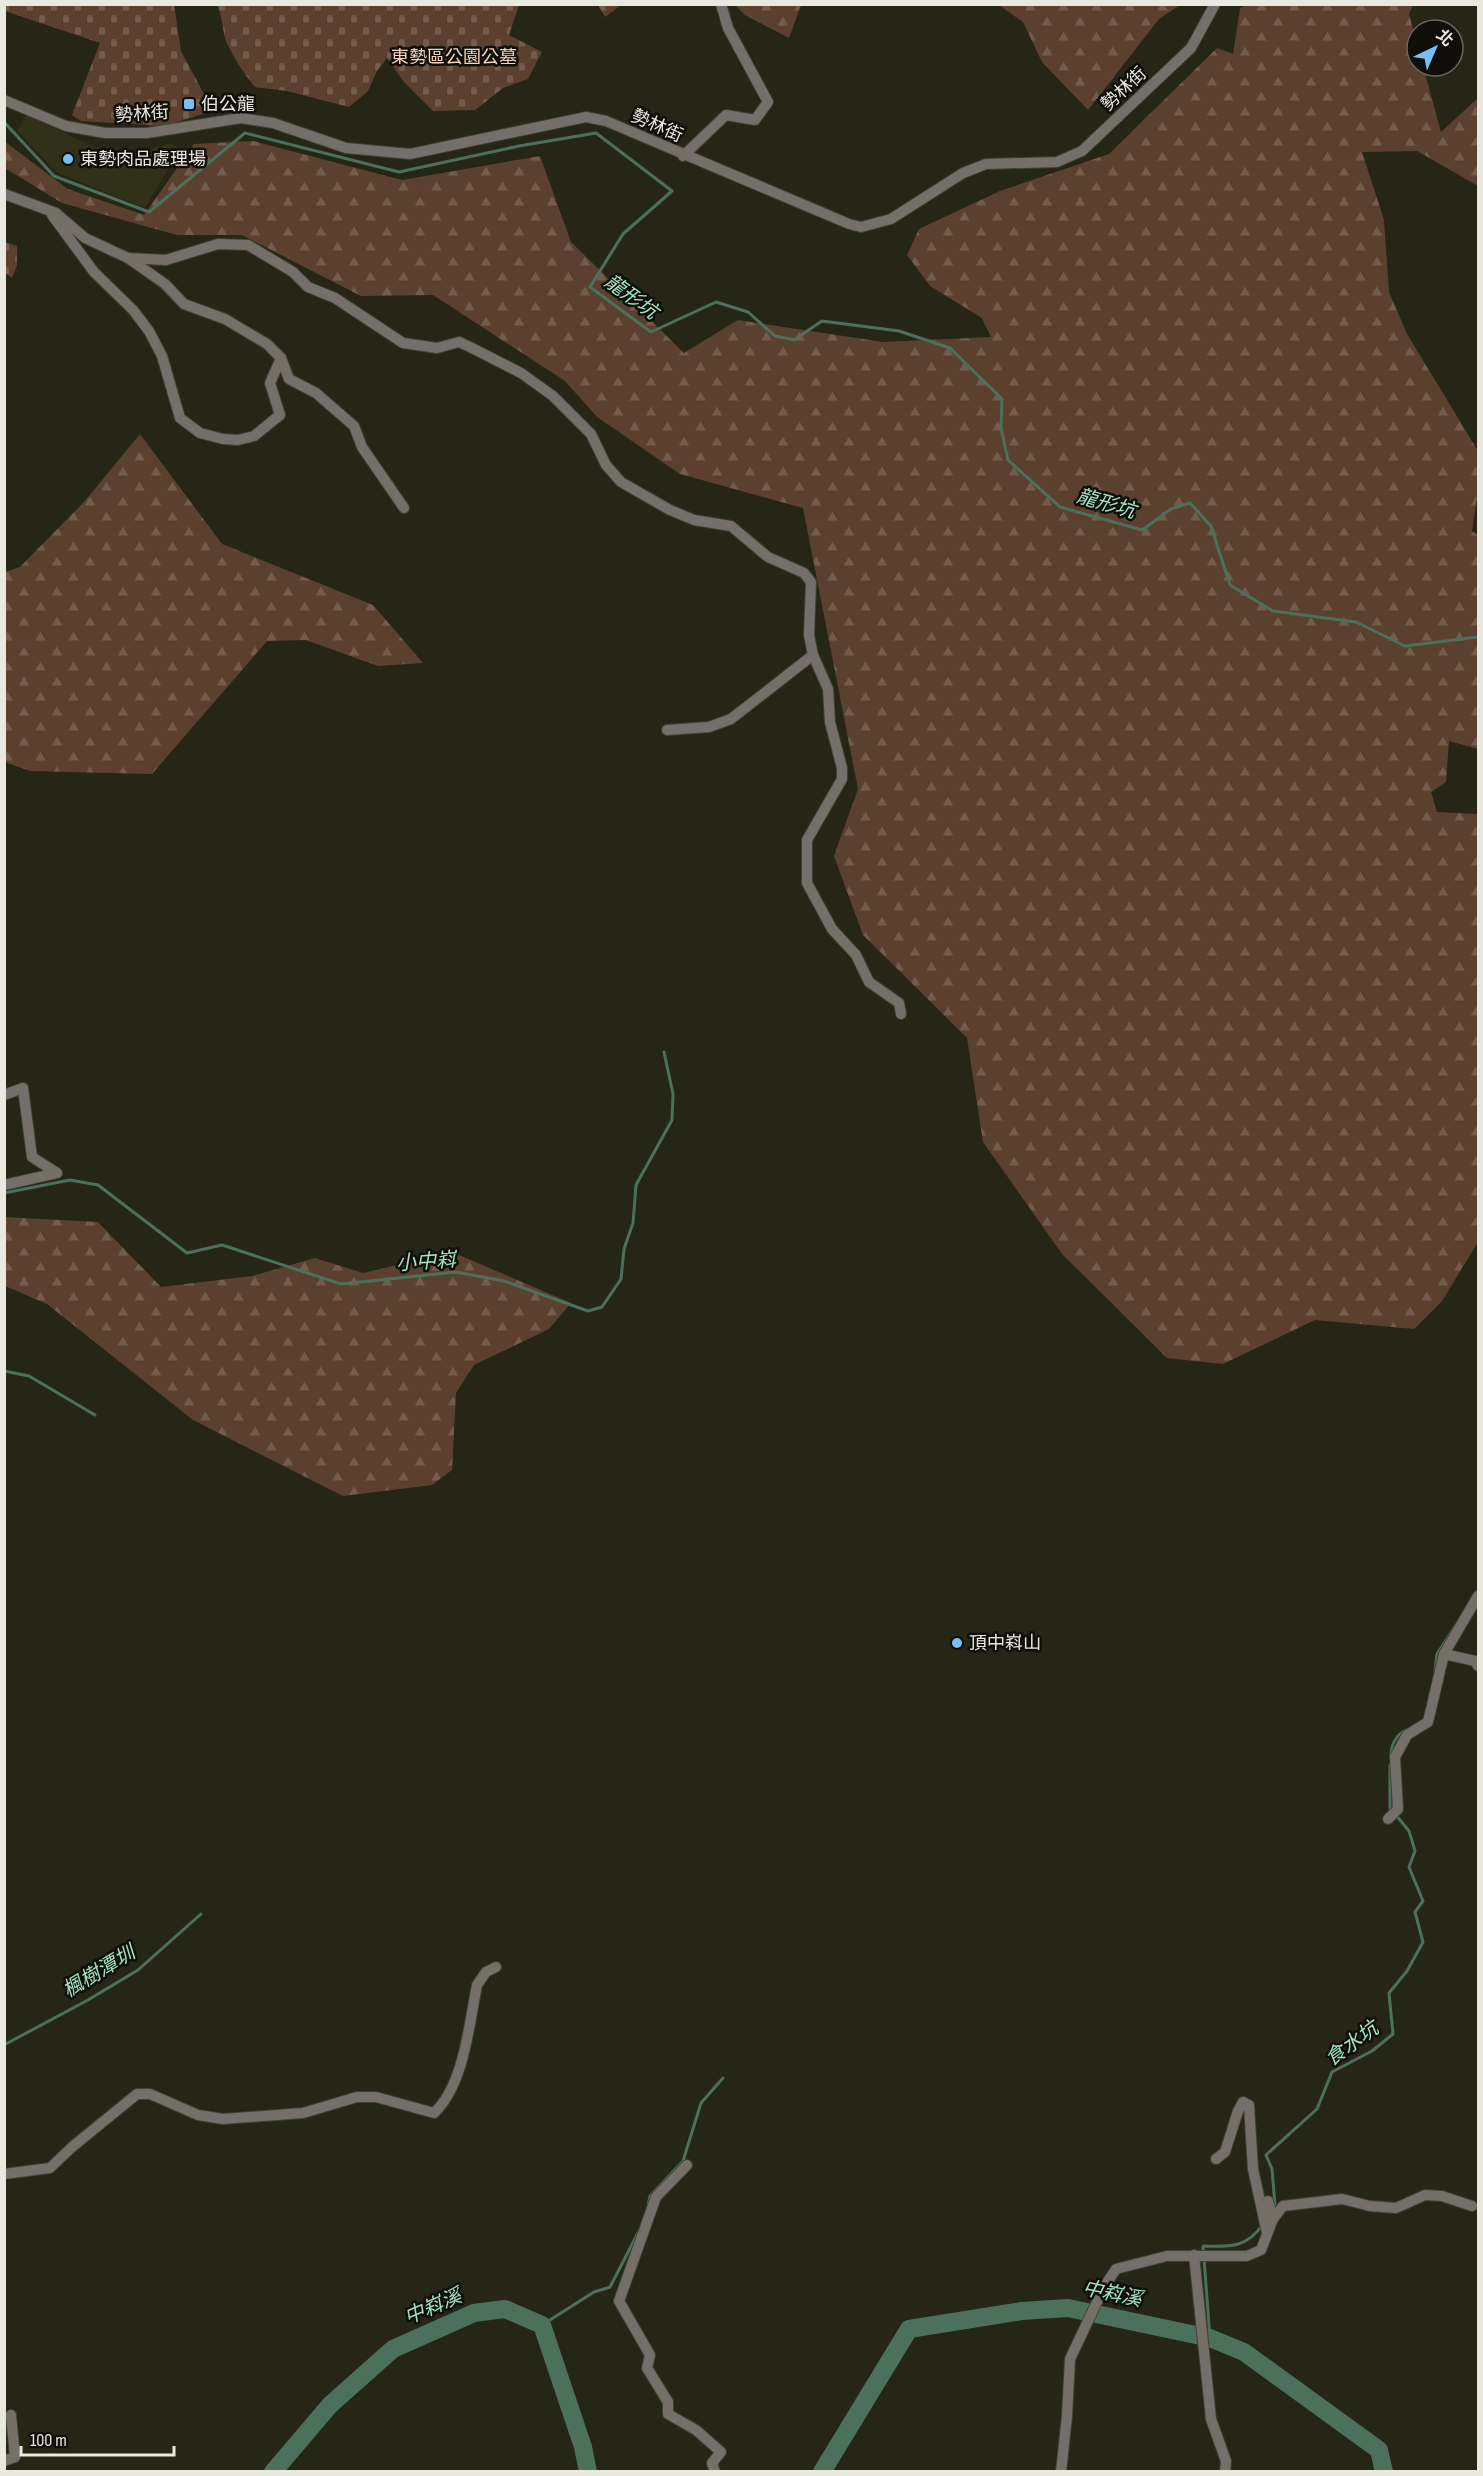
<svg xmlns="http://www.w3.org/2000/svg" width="1483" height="2476" font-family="'Sofia Sans Condensed','Noto Sans TC',sans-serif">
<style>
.built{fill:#313019}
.forest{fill:url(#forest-firs)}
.cemetery{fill:url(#cemetery-stones)}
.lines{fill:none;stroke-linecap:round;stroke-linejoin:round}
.stream{stroke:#4b715d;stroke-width:3}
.river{stroke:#4b715d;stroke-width:18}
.minor-casing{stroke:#414132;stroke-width:12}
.minor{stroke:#746f68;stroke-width:10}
.poi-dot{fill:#77c0f7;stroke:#0f0e08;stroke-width:2}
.labels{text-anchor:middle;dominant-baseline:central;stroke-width:5;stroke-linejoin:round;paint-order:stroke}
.park-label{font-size:18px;fill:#f8d3bf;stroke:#0f0e08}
.street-label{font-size:18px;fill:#e9e9df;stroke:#0f0e08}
.poi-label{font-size:18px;fill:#e9e9df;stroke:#0f0e08;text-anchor:start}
.water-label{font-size:20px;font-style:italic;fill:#a3e5c1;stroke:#0f0e08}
</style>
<defs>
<pattern id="forest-firs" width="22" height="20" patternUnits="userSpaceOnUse" patternTransform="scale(1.5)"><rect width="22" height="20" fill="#5b4030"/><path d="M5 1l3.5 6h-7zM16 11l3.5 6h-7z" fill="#735c4e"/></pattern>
<pattern id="cemetery-stones" width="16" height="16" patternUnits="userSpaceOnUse" patternTransform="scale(1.5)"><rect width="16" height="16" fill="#5b4030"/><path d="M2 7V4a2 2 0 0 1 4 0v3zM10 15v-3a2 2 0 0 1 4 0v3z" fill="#735c4e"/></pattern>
</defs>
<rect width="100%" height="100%" fill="#262616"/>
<path class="built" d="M26 115 94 147 130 151 150 149 170 143 180 149 145 208 56 172 17 130Z"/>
<g class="forest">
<path d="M598 5H621L605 17Z"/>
<path d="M735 5H801L789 38 745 15Z"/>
<path d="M999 5H1180L1159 19 1088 110 1042 62 1023 22Z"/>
<path d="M1247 5H1413L1409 14 1417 44V66H1423L1441 132 1478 98V186L1417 151 1362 152 1384 220 1389 292 1407 334 1478 451V491L1472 531 1478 535V749L1449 741 1446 782 1431 792 1437 812 1478 814V1242L1442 1301 1414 1329 1315 1320 1223 1364 1167 1358 1062 1254 983 1142 967 1038 863 935 834 856 858 789 803 508 680 474 597 417 565 381 433 295 361 296 242 235H177L62 203 5 168 4 141 68 189 144 215 194 144 253 141 402 180 540 156 571 242 684 353 738 320 883 342 991 337 982 318 930 286 907 255 919 229 1000 191 1109 154 1217 48 1233 54 1240 8Z"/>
<path d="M140 434 222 544 373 605 423 663 378 666 306 640 267 641 152 774 30 771 5 762V572L20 567 84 502Z"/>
<path d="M5 1217 98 1222 161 1287 252 1276 315 1258 363 1273 452 1252 571 1303 549 1329 474 1365 456 1393 452 1470 432 1485 343 1496 193 1420 47 1304 5 1286Z"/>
</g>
<g class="cemetery">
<path d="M5 4 174 5 181 51 213 111 164 126 81 121 72 115 100 43 5 11Z"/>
<path d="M217 5H519L509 35 542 52 528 79 503 88 475 110 433 111 404 82 387 58 377 71 368 91 349 107 287 91 255 87C245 75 230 53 225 38 222 27 222 15 217 5Z"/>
<path d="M5 242 17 246V265L12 278 5 273Z"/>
</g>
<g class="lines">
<g class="stream">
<path d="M4 122 54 176 149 212 245 133 399 172 519 146 596 133 672 191 623 234 590 287 651 332 716 302 748 312 775 336 794 340 822 321 899 331 950 348 1002 399 1001 428 1008 460 1060 507 1142 530 1171 509 1190 503 1211 526 1230 585 1273 611 1356 622 1405 646 1478 637"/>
<path d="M4 1193 70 1180 98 1185 187 1253 222 1245 341 1284 456 1272 504 1281 588 1311 602 1307 621 1279 624 1249 633 1223 636 1185 672 1120 673 1094 664 1052"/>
<path d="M4 1371 29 1376 95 1415"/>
<path d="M1435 1671 1437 1654 1455 1626"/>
<path d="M1391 1756C1391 1745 1396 1735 1406 1730"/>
<path d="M4 2045 88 2000 138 1970 201 1914"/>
<path d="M648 2205 650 2196 683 2161 701 2103 723 2078"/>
<path d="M1273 2208 1275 2205 1272 2169 1266 2155 1317 2109 1332 2072 1372 2051 1393 2034 1389 1993 1407 1971 1423 1942 1415 1912 1423 1901 1409 1867 1415 1851 1409 1831 1390 1808V1765"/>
<path d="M542 2325 594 2292 610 2287 638 2233"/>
<path d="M1210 2338 1203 2246C1230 2247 1247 2248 1263 2224"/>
</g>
<g class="river">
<path d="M273 2472 330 2405 393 2349 474 2313 505 2309 542 2325 583 2447 588 2472"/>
<path d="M822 2472 909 2329 1022 2311 1068 2308 1210 2338 1244 2352 1379 2450 1384 2472"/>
</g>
<defs>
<g id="minor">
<path d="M4 100 66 126 105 133H147L241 118 273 123 346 148 410 154 586 117 606 121 849 224 861 227 891 219 963 173 986 164 1057 162 1082 151 1191 48 1215 4"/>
<path d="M683 156 726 115 755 120 768 102 728 28 721 4"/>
<path d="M4 194 56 213 85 238 128 258 165 284 184 304 225 319 267 344 281 358 289 379 316 393 354 426 362 447 404 508"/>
<path d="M52 215 94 272 133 310 149 331 162 356 180 418 200 433 223 439 238 440 254 436 280 415 270 383 281 358"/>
<path d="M128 258 166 260 218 244 248 245 293 272 308 287 335 298 403 343 437 348 459 342 470 347 521 373 553 396 591 434 606 465 621 482 670 510 694 520 731 526 768 557 804 573 811 582 809 635 813 655 828 689 830 722 842 768V779L807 840V883L832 929 856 955 869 982 899 1003 901 1014"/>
<path d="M667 730 709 727 731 719 813 655"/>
<path d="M4 1095 23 1088 32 1157 57 1173"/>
<path d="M4 1185 57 1173"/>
<path d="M1444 1654 1475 1661 1478 1666"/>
<path d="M1388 1819 1398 1809 1395 1757 1407 1735 1428 1722 1444 1654 1478 1596"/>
<path d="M1216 2159 1225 2152 1238 2111 1243 2102 1249 2105 1253 2169 1267 2233"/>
<path d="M687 2165 656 2197 619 2301 650 2355 647 2368 668 2402V2414L696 2430 721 2452 712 2463 715 2472"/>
<path d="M4 2174 50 2168 72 2147 137 2094H150L198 2115 223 2119 303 2113 357 2097H376L434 2113C464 2085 469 2025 477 1985L486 1972 496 1967"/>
<path d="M1268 2201 1273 2219"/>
<path d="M1194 2255 1211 2419 1226 2461 1225 2472"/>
<path d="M4 2461 15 2457 11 2415"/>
<path d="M1061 2472 1067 2416 1070 2359 1104 2287 1116 2269 1167 2256H1247L1261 2250 1273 2219 1283 2206 1342 2199 1370 2206 1396 2208 1425 2195 1442 2196 1472 2206"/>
</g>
</defs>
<use href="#minor" class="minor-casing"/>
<use href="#minor" class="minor"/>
</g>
<g class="poi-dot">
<rect x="183" y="98" width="12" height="12" rx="3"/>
<circle cx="68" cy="159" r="6"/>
<circle cx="957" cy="1643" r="6"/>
</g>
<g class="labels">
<g class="park-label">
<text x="454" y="57">東勢區公園公墓</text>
</g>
<g class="street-label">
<text transform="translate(1124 89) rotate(-43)">勢林街</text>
<text transform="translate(142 114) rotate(-4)">勢林街</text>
<text transform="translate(657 126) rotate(24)">勢林街</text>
</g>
<g class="poi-label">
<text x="201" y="104">伯公龍</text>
<text x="80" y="159">東勢肉品處理場</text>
<text x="969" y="1643">頂中嵙山</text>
</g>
<g class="water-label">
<text transform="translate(631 297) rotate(36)">龍形坑</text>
<text transform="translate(1106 504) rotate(16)">龍形坑</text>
<text transform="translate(426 1262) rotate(-4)">小中嵙</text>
<text transform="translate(99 1972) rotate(-31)">楓樹潭圳</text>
<text transform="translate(1352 2044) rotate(-36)">食水坑</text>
<text transform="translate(1112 2294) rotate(12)">中嵙溪</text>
<text transform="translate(433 2307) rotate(-23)">中嵙溪</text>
</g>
</g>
<rect width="1483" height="2476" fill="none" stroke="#e9e9df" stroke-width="12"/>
<g transform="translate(1435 48) rotate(44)"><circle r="28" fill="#0f0e08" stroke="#66665e" stroke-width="1.5"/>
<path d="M0-4.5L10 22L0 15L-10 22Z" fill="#77c0f7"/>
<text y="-9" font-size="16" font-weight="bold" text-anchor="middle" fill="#e9e9df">北</text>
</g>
<path d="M21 2446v9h153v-9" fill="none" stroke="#e9e9df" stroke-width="3"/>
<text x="30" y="2446" font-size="18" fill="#e9e9df" stroke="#0f0e08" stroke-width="4.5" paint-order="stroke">100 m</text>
</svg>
